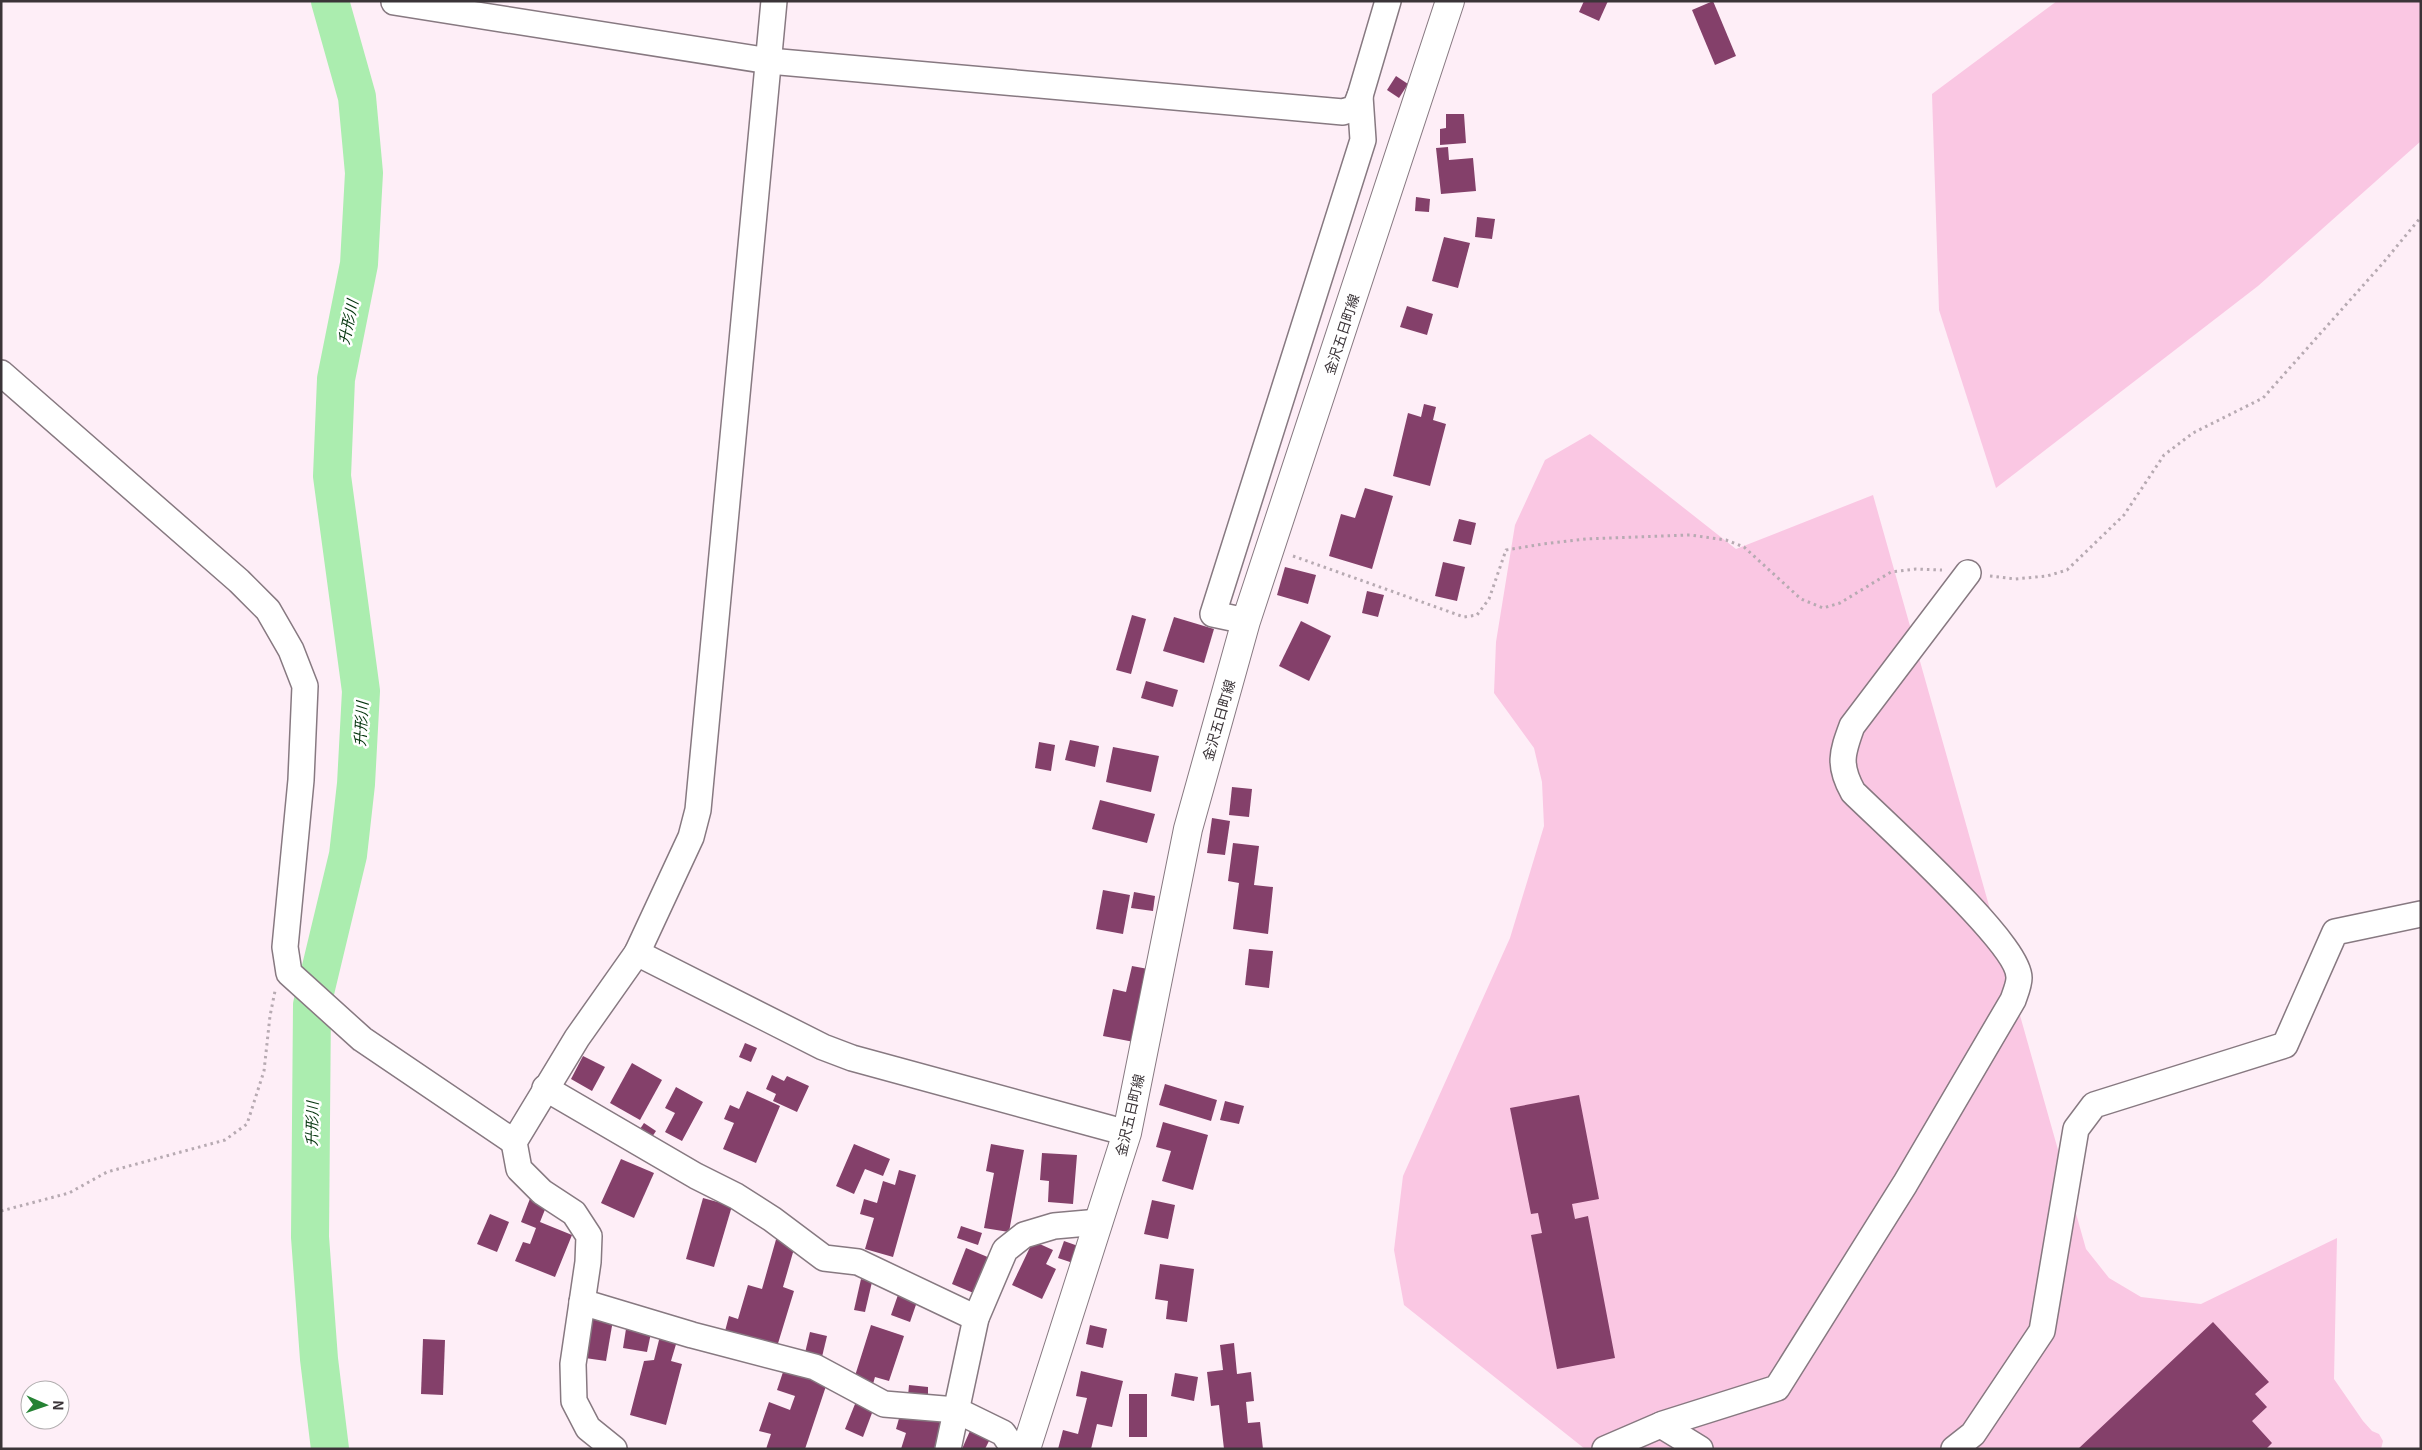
<svg xmlns="http://www.w3.org/2000/svg" width="2422" height="1450" font-family="Georgia,'Noto Sans JP',serif">
<style>
.green{fill:#fac7e3}
.lines{fill:none;stroke-linecap:round;stroke-linejoin:round}
.river{stroke:#abedaf;stroke-width:38}
.building{fill:#84406a}
.minor-casing{stroke:#877981;stroke-width:28}
.major-casing{stroke:#877981;stroke-width:30}
.path{stroke:#b7aab2;stroke-width:3;stroke-dasharray:2.5 4;stroke-linecap:butt}
.minor{stroke:#fff;stroke-width:25}
.major{stroke:#fff;stroke-width:28}
.labels{text-anchor:middle;dominant-baseline:central;stroke-width:5;stroke-linejoin:round;paint-order:stroke}
.street-label{font-size:14px;fill:#3b3438;stroke:#fff}
.water-label{font-size:15px;font-style:italic;fill:#04340d;stroke:#fff}
</style>
<rect width="100%" height="100%" fill="#feeef7"/>
<g class="green">
<path d="M2057 1H2421V141L2258 286 1996 488 1939 310 1932 94Z"/>
<path d="M1590 434 1736 549 1873 495 2086 1249 2109 1278 2141 1297 2201 1304 2337 1238 2334 1379 2363 1421 2372 1431 2379 1434 2383 1441 2381 1449H1585L1404 1305 1394 1250 1403 1176 1510 938 1544 826 1542 782 1534 748 1494 693 1496 642 1515 525 1545 460Z"/>
</g>
<g class="lines">
<path class="river" d="M330 1449 319 1359 310 1237 312 1005 348 855 356 784 361 691 332 476 336 379 359 264 364 173 357 97 330 1"/>
</g>
<g class="building">
<path d="M1584 1H1608L1599 21 1579 12Z"/>
<path d="M1713 1 1736 56 1715 65 1692 10Z"/>
<path d="M1396 76 1408 84 1399 98 1387 90Z"/>
<path d="M1446 114H1464L1466 143 1440 145V129L1446 128Z"/>
<path d="M1448 147 1449 160 1473 158 1476 191 1441 194 1436 148Z"/>
<path d="M1416 197 1430 199 1429 212 1415 211Z"/>
<path d="M1477 217 1495 219 1492 239 1475 237Z"/>
<path d="M1444 237 1470 243 1458 288 1432 281Z"/>
<path d="M1407 306 1433 314 1427 335 1400 327Z"/>
<path d="M1424 404 1436 407 1433 420 1446 424 1430 486 1393 476 1408 413 1421 417Z"/>
<path d="M1365 488 1393 496 1372 569 1329 556 1341 514 1355 518Z"/>
<path d="M1459 519 1476 523 1471 545 1453 541Z"/>
<path d="M1443 562 1465 567 1457 601 1435 596Z"/>
<path d="M1285 567 1316 575 1308 604 1277 595Z"/>
<path d="M1367 591 1384 595 1378 617 1362 613Z"/>
<path d="M1132 615 1146 619 1131 674 1116 670Z"/>
<path d="M1174 617 1214 629 1204 663 1163 651Z"/>
<path d="M1301 621 1331 636 1309 681 1279 666Z"/>
<path d="M1146 681 1178 690 1173 707 1141 698Z"/>
<path d="M1070 740 1099 746 1095 767 1065 760Z"/>
<path d="M1039 742 1055 745 1051 771 1035 768Z"/>
<path d="M1113 747 1159 756 1151 792 1106 782Z"/>
<path d="M1232 787 1252 789 1249 817 1229 815Z"/>
<path d="M1100 800 1155 814 1147 843 1092 829Z"/>
<path d="M1212 818 1230 821 1225 855 1207 853Z"/>
<path d="M1233 843 1259 846 1254 885 1273 887 1268 934 1233 929 1239 883 1228 881Z"/>
<path d="M1103 890 1130 895 1123 934 1096 929Z"/>
<path d="M1134 892 1155 896 1153 911 1131 908Z"/>
<path d="M1249 949 1273 951 1269 988 1245 985Z"/>
<path d="M1132 966 1148 969 1134 1042 1103 1036 1113 989 1126 992Z"/>
<path d="M745 1043 757 1048 751 1062 739 1057Z"/>
<path d="M583 1056 605 1067 592 1091 571 1079Z"/>
<path d="M632 1063 662 1080 640 1120 610 1103Z"/>
<path d="M772 1075 784 1081 787 1076 809 1086 797 1112 773 1101 776 1094 766 1089Z"/>
<path d="M1165 1084 1217 1100 1211 1121 1159 1105Z"/>
<path d="M676 1087 703 1102 682 1141 665 1132 675 1113 665 1108Z"/>
<path d="M747 1091 780 1106 756 1163 723 1149 734 1123 724 1119 730 1105 739 1109Z"/>
<path d="M1579 1095 1599 1199 1572 1204 1575 1219 1588 1216 1615 1358 1557 1369 1531 1235 1542 1233 1538 1213 1531 1214 1510 1108Z"/>
<path d="M1225 1101 1244 1106 1239 1124 1220 1120Z"/>
<path d="M1163 1122 1208 1135 1193 1190 1162 1181 1171 1151 1156 1147Z"/>
<path d="M644 1123 656 1131 650 1140 638 1132Z"/>
<path d="M854 1144 890 1159 883 1176 865 1169 854 1194 836 1186Z"/>
<path d="M991 1144 1024 1150 1009 1232 984 1228 994 1173 986 1171Z"/>
<path d="M1042 1153 1077 1155 1073 1204 1048 1202 1049 1181 1040 1180Z"/>
<path d="M621 1159 654 1173 634 1218 601 1203Z"/>
<path d="M899 1170 916 1175 893 1257 865 1249 874 1218 860 1214 864 1199 877 1203 883 1181 895 1185Z"/>
<path d="M531 1196 548 1202 540 1222 572 1235 555 1277 515 1261 523 1242 530 1244 536 1228 521 1222Z"/>
<path d="M703 1198 732 1206 714 1267 686 1259Z"/>
<path d="M1152 1200 1175 1205 1168 1239 1144 1234Z"/>
<path d="M490 1214 509 1222 497 1252 477 1244Z"/>
<path d="M961 1226 982 1233 978 1245 957 1238Z"/>
<path d="M777 1236 796 1242 783 1287 794 1291 776 1350 724 1335 729 1316 738 1319 748 1285 762 1289Z"/>
<path d="M1033 1241 1053 1250 1046 1264 1056 1269 1042 1299 1012 1285Z"/>
<path d="M1064 1241 1081 1247 1076 1264 1058 1258Z"/>
<path d="M966 1248 990 1258 976 1294 952 1284Z"/>
<path d="M1160 1264 1194 1269 1187 1322 1166 1319 1168 1301 1155 1299Z"/>
<path d="M861 1279 872 1282 865 1312 854 1310Z"/>
<path d="M899 1292 918 1299 910 1322 891 1315Z"/>
<path d="M592 1316 613 1320 606 1361 585 1358Z"/>
<path d="M2213 1322 2269 1382 2255 1394 2267 1407 2252 1421 2272 1443 2266 1449H2078Z"/>
<path d="M871 1325 904 1336 889 1381 875 1377 873 1384 854 1379Z"/>
<path d="M1090 1325 1107 1329 1103 1348 1086 1344Z"/>
<path d="M626 1329 651 1333 647 1352 623 1348Z"/>
<path d="M810 1332 827 1336 821 1361 804 1357Z"/>
<path d="M660 1336 677 1341 671 1361 682 1364 666 1425 630 1415 644 1361 654 1360Z"/>
<path d="M423 1339 445 1340 443 1395 421 1394Z"/>
<path d="M1234 1343 1237 1374 1251 1372 1254 1401 1246 1402 1248 1423 1260 1422 1263 1449H1224L1219 1405 1211 1406 1207 1372 1223 1370 1220 1345Z"/>
<path d="M785 1366 828 1380 805 1449H766L771 1434 759 1431 769 1402 790 1410 795 1396 777 1390Z"/>
<path d="M1081 1371 1123 1381 1112 1427 1097 1424 1091 1449H1058L1063 1430 1078 1434 1087 1398 1076 1396Z"/>
<path d="M1175 1373 1198 1377 1194 1401 1171 1396Z"/>
<path d="M909 1385 928 1387V1398L908 1396Z"/>
<rect x="1129" y="1394" width="18" height="43"/>
<path d="M857 1399 875 1405 863 1437 845 1429Z"/>
<path d="M915 1412 943 1422 934 1449H901L906 1433 896 1429 900 1415 912 1419Z"/>
<path d="M973 1424 993 1433 985 1449H962Z"/>
</g>
<g class="lines">
<defs>
<g id="minor">
<path d="M394 2 769 61 1343 112 1355 108 1360 96 1388 1"/>
<path d="M1 373 239 581 268 610 291 650 305 686 301 780 285 947 289 973 362 1039 514 1142"/>
<path d="M1246 621 1213 614 1363 140 1360 96"/>
<path d="M637 953 823 1047 852 1058 1127 1133"/>
<path d="M545 1088 696 1176 736 1196 772 1219 824 1258 858 1262 976 1318"/>
<path d="M582 1302 692 1335 815 1367 884 1404 956 1410 1003 1433 1014 1449"/>
<path d="M1661 1425 1700 1449"/>
<path d="M614 1449 588 1428 574 1401 573 1364 588 1262 589 1236 574 1213 542 1192 519 1169 514 1142 577 1038 637 953 691 837 698 810 774 1"/>
<path d="M948 1449 976 1318 1005 1250 1024 1235 1054 1226 1099 1222"/>
<path d="M1605 1449 1663 1424 1777 1388 1905 1184 2013 1000C2015 994 2019 985 2019 978 2020 944 1882 821 1853 792 1838 765 1842 753 1852 726L1968 573"/>
<path d="M1954 1449 1973 1434 2042 1331 2076 1129 2094 1105 2285 1045 2335 932 2421 914"/>
</g>
<path id="major" d="M1026 1449 1127 1133 1188 829 1246 621 1450 1"/>
</defs>
<use href="#minor" class="minor-casing"/>
<use href="#major" class="major-casing"/>
<g class="path">
<path d="M1293 556 1464 617 1477 615 1489 599 1506 550 1543 544 1586 539 1690 535 1726 540 1744 547 1801 599 1823 608 1840 603 1891 572 1916 569 1942 570"/>
<path d="M1990 576 2015 579 2047 576 2067 570 2124 515 2164 455 2193 433 2263 398 2383 263 2421 217"/>
<path d="M1 1211 69 1193 107 1172 225 1140 247 1124 264 1071 270 1016 275 991"/>
</g>
<use href="#minor" class="minor"/>
<use href="#major" class="major"/>
</g>
<g class="labels">
<g class="street-label">
<text transform="translate(1341 334) rotate(-72)">金沢五日町線</text>
<text transform="translate(1218 720) rotate(-74)">金沢五日町線</text>
<text transform="translate(1129 1115) rotate(-77)">金沢五日町線</text>
</g>
<g class="water-label">
<text transform="translate(347 322) rotate(-78)">升形川</text>
<text transform="translate(360 724) rotate(-87)">升形川</text>
<text transform="translate(311 1124) rotate(-89)">升形川</text>
</g>
</g>
<rect width="2422" height="1450" fill="none" stroke="#3b3438" stroke-width="5"/>
<g transform="translate(45 1405) rotate(92)"><circle r="24" fill="#ffffff" stroke="#b1aeaf"/>
<path d="M0-4L9 19L0 12L-9 19Z" fill="#258234"/>
<text y="-8" font-size="14" font-weight="bold" text-anchor="middle" fill="#3b3438">N</text>
</g>
</svg>
